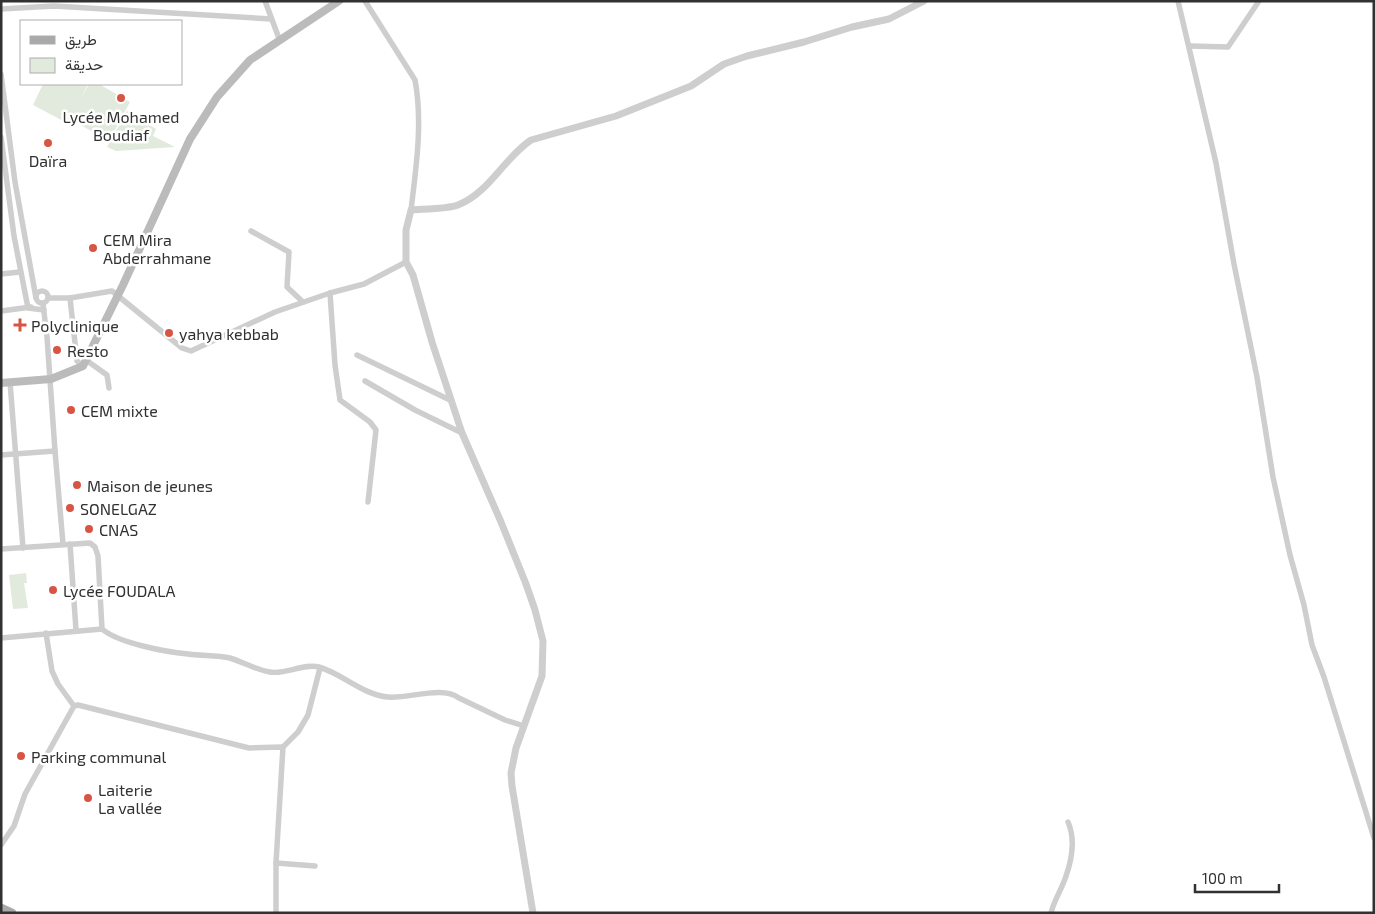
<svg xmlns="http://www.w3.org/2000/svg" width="1375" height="914" font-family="'Exo 2',Vazirmatn,sans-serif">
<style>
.green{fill:#e2eade}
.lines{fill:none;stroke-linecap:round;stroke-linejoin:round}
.minor{stroke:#cecece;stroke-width:5.5}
.tertiary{stroke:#cecece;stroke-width:7}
.secondary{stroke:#bbb;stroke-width:8}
.primary{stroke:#a9a9a9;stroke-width:9}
.poi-dot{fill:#d85443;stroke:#fff;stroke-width:2}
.labels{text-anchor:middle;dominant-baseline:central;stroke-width:5;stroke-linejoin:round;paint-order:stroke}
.poi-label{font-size:16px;fill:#313131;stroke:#fff;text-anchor:start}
</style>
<rect width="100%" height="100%" fill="#fff"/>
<g class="green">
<path d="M43 84H88L81 98 89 84H99L130 102 109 141 70 119 67 123 33 105Z"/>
<path d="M127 111 156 129 153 136 175 147 116 151 107 147Z"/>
<path d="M26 573 27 583H24L28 608 13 609 9 575Z"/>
</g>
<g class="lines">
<g class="minor">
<path d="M265 1 280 41"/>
<path d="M365 1 415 80C423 122 416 168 411 210"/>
<path d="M1178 1 1216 163 1234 264 1257 377 1273 477 1290 555 1304 605 1312 645 1324 677 1374 838"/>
<path d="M1 9 54 6 271 19"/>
<path d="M1190 46 1228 47 1259 1"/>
<path d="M1 74 15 182 36 298"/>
<path d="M1 137 14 236 28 308 44 310"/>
<path d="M251 231 289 252 287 287 303 302"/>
<path d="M1 274 20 272"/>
<circle cx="42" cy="297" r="6"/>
<path d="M330 293 335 365 340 400 370 422 376 430 368 502"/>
<path d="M49 298H70L112 291 182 348 191 351 275 312 330 293 364 284 406 262"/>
<path d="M70 298 77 361 83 366"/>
<path d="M43 304 47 337 55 451 63 544"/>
<path d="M1 311 31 307"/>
<path d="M357 355 452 401"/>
<path d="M86 360 107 375 109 388"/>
<path d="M365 381 415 410 462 433"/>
<path d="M10 382 23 548"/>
<path d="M1 455 55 451"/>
<path d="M70 544 76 630"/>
<path d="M1 549 90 543 95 547 98 556 102 629"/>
<path d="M1 638 102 629C118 643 166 652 188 654 202 656 217 655 230 658 243 662 256 670 270 672 285 675 304 663 319 667 343 674 363 695 388 697 409 699 442 685 459 698L505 720 524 726"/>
<path d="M74 706 78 705 249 748 283 747 276 863V913"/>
<path d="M283 747 298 732 308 715 320 668"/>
<path d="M1 845 14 826 25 794 74 706 58 684 52 671 46 633"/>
<path d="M276 863 315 866"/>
<path d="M1051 913C1054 900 1062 889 1066 876 1072 859 1075 838 1068 822"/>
</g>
<path class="tertiary" d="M533 913 512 786 511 773 516 748 542 676 543 641 535 610 526 584 501 522 462 433 432 342 413 275 406 262V230L411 210C423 209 448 209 458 205 489 193 504 158 531 140L616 116 691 86 724 64 747 56 804 42 852 27 889 19 924 1"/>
<path class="secondary" d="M1 383 51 379 83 366 123 285 190 139 217 97 250 60 339 1"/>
<path class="primary" d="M1 908 12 913"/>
</g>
<g class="poi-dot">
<circle cx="121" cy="98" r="5"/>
<circle cx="48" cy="143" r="5"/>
<circle cx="93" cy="248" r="5"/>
<path d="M17.5 317.5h5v5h5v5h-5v5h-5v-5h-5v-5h5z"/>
<circle cx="169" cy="333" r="5"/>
<circle cx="57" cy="350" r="5"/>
<circle cx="71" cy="410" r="5"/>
<circle cx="77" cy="485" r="5"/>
<circle cx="70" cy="508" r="5"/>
<circle cx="89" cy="529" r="5"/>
<circle cx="53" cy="590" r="5"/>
<circle cx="21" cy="756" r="5"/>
<circle cx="88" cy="798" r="5"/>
</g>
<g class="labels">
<g class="poi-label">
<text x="121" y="116" text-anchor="middle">Lycée Mohamed<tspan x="121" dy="18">Boudiaf</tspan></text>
<text x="48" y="160" text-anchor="middle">Daïra</text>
<text x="103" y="239">CEM Mira<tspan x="103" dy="18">Abderrahmane</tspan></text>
<text x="31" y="325">Polyclinique</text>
<text x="179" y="333">yahya kebbab</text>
<text x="67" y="350">Resto</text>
<text x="81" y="410">CEM mixte</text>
<text x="87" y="485">Maison de jeunes</text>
<text x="80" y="508">SONELGAZ</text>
<text x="99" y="529">CNAS</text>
<text x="63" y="590">Lycée FOUDALA</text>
<text x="31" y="756">Parking communal</text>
<text x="98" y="789">Laiterie<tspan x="98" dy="18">La vallée</tspan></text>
</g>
</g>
<rect width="1375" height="914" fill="none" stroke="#313131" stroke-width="5"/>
<rect x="20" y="20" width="162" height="65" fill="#ffffff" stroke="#adadad"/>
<rect x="30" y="36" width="25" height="8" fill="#a9a9a9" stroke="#adadad"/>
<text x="65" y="45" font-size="15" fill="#313131">طريق</text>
<rect x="30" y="58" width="25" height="15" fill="#e2eade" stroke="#adadad"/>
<text x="65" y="70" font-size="15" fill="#313131">حديقة</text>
<path d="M1195 884v8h84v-8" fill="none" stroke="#313131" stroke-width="2.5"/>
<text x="1202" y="884" font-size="15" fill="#313131" stroke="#ffffff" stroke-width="4" paint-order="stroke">100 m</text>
</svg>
